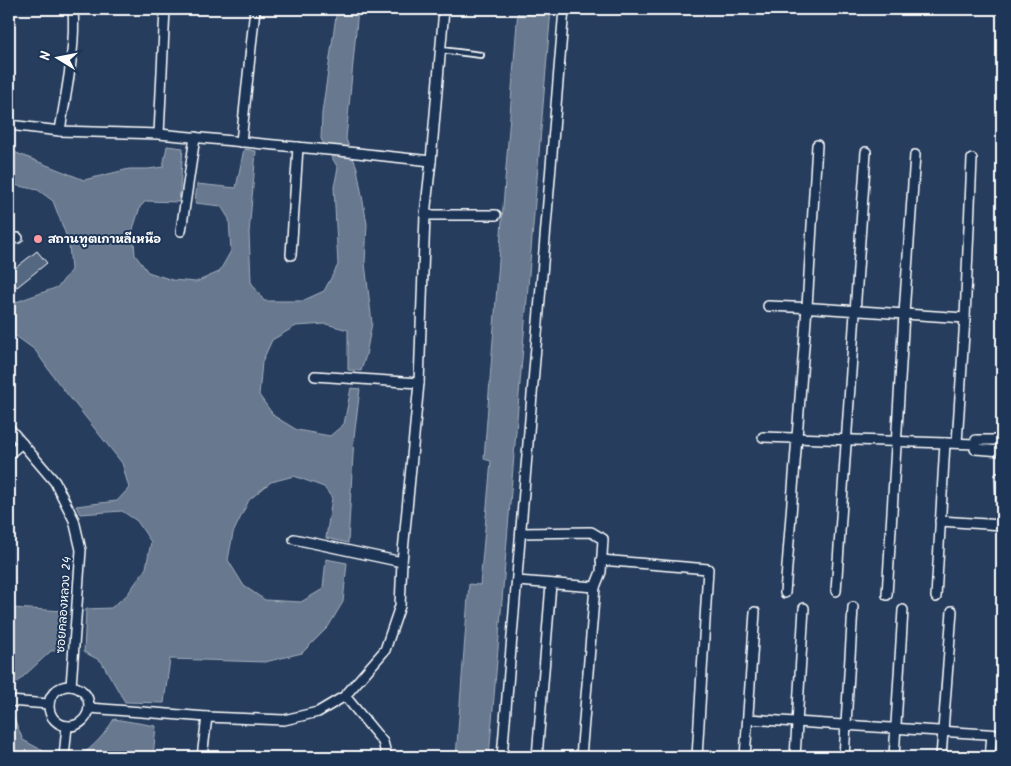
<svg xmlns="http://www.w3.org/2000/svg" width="1011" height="766" font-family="Kalam,'Playpen Sans Thai',sans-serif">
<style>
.water{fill:#67788e;stroke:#a4aebb}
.building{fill:#556781;stroke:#fff}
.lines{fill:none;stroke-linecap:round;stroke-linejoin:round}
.lane-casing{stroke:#fff;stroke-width:8}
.street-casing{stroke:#fff;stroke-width:12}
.lane{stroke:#1d3557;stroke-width:4.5}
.street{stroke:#1d3557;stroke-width:9}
.poi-dot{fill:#ff9aa2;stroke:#1d3557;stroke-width:2}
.labels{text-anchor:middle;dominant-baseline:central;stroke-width:4;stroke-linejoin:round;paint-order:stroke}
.poi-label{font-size:12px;font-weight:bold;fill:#fff;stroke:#1d3557;text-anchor:start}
.street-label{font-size:12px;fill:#fff;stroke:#1d3557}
</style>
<rect width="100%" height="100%" fill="#263d5e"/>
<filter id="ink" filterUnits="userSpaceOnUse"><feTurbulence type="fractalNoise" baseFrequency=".02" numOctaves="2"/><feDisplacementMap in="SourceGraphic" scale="10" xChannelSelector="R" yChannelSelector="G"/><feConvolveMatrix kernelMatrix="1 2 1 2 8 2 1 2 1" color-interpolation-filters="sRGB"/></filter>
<g filter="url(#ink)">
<g class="water">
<path d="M337 9H358L346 139 357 168 367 224 365 263 372 323 366 355 361 371 348 370V330L326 324 296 326 272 340 262 362 259 395 274 416 297 430 330 436 344 424 351 388 360 389 354 437 348 543 326 538 332 498 324 487 294 476 271 482 249 500 233 533 228 560 244 586 265 600 301 602 323 589 326 559 347 563 343 602 328 627 302 653 265 662 170 659 164 703 125 702 101 661 84 652 86 609 111 608 127 595 146 568 151 542 137 521 122 511 80 514 76 506 117 501 129 488 122 463 56 380 35 350 9 331V303L16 302 58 287 71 270 69 243 53 201 38 190 9 184V150L84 180 129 169H148L163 167 167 146 183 148 179 202 146 201 140 207 133 229 135 255 148 272 172 280 196 282 219 272 231 251 229 219 221 206 195 203 197 184 236 188 244 149 256 151 249 233 251 282 264 301H302L324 291 338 265 334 187 338 168 321 139 322 113Z"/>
<path d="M518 9H551L489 757H456L469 584 480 585 491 461 484 459Z"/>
<path d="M9 552 12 567V608L65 611 62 650 51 651 12 687H9Z"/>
<path d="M9 714H12L23 740 51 755V757H9Z"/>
<path d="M114 719 156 726 153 757H78C94 747 105 734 114 719Z"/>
</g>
<path class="building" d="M37 251 47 263 17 287 9 277V273Z"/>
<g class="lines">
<defs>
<path id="lane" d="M441 50 481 55"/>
<g id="street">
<path d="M9 125 60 131 159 134 339 151 431 161"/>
<path d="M60 131C66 91 76 49 73 9"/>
<path d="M159 134 165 9"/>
<path d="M241 142 255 9"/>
<path d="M425 215H496"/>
<path d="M181 231 195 137"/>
<path d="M9 239 18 238"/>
<path d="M291 255 298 147"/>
<path d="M768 306 815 308 965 318 957 443"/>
<path d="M965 318 972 159"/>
<path d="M315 376 419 383"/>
<path d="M9 428 55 482 74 520 81 550 71 686"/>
<path d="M763 437 976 444"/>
<path d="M1002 440H976L975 449 1002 451"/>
<path d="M9 454 22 443"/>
<path d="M1000 477 1002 519"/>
<path d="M940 521 1002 525"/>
<path d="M294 539 402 562"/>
<path d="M601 560 708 569 697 757"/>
<path d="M517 581 595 587 601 572 603 539 591 532 521 533"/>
<path d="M836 591 866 152"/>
<path d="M785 593 807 307 817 145"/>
<path d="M887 595 904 314 915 155"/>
<path d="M936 597 945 443"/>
<circle cx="69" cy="706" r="20"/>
<path d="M345 696 383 742 387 757"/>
<path d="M9 701 49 704"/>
<path d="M89 708 207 717 284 720 318 712 345 696 385 650 400 606 402 562 419 383 425 215 431 161 444 9"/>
<path d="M748 719 1002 735"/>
<path d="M64 757 67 726"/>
<path d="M202 757 207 717"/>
<path d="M502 757 564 9"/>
<path d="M537 757 551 584"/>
<path d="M581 757 595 587"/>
<path d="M745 757 755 612"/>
<path d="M795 757 804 608"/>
<path d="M844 757 853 607"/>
<path d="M894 757 903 610"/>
<path d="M941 757 952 611"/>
<path d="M990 757 992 735"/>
</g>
</defs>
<use href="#lane" class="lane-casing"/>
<use href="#street" class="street-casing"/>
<use href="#lane" class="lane"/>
<use href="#street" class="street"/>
</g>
</g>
<circle class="poi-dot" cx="38" cy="239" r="5"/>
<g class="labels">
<g class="poi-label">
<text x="48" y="239">สถานทูตเกาหลีเหนือ</text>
</g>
<g class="street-label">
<text transform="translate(64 605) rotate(-86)">ซอยคลองหลวง 24</text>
</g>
</g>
<rect width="1011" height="766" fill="none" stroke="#1d3557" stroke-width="30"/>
<rect x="15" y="15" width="981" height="736" fill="none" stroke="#fff" stroke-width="2" filter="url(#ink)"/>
<g transform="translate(58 58) rotate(280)" stroke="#1d3557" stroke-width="4" paint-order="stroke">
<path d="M0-4L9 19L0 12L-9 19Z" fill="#ffffff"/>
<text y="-8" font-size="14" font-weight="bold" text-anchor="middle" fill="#ffffff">N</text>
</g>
</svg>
